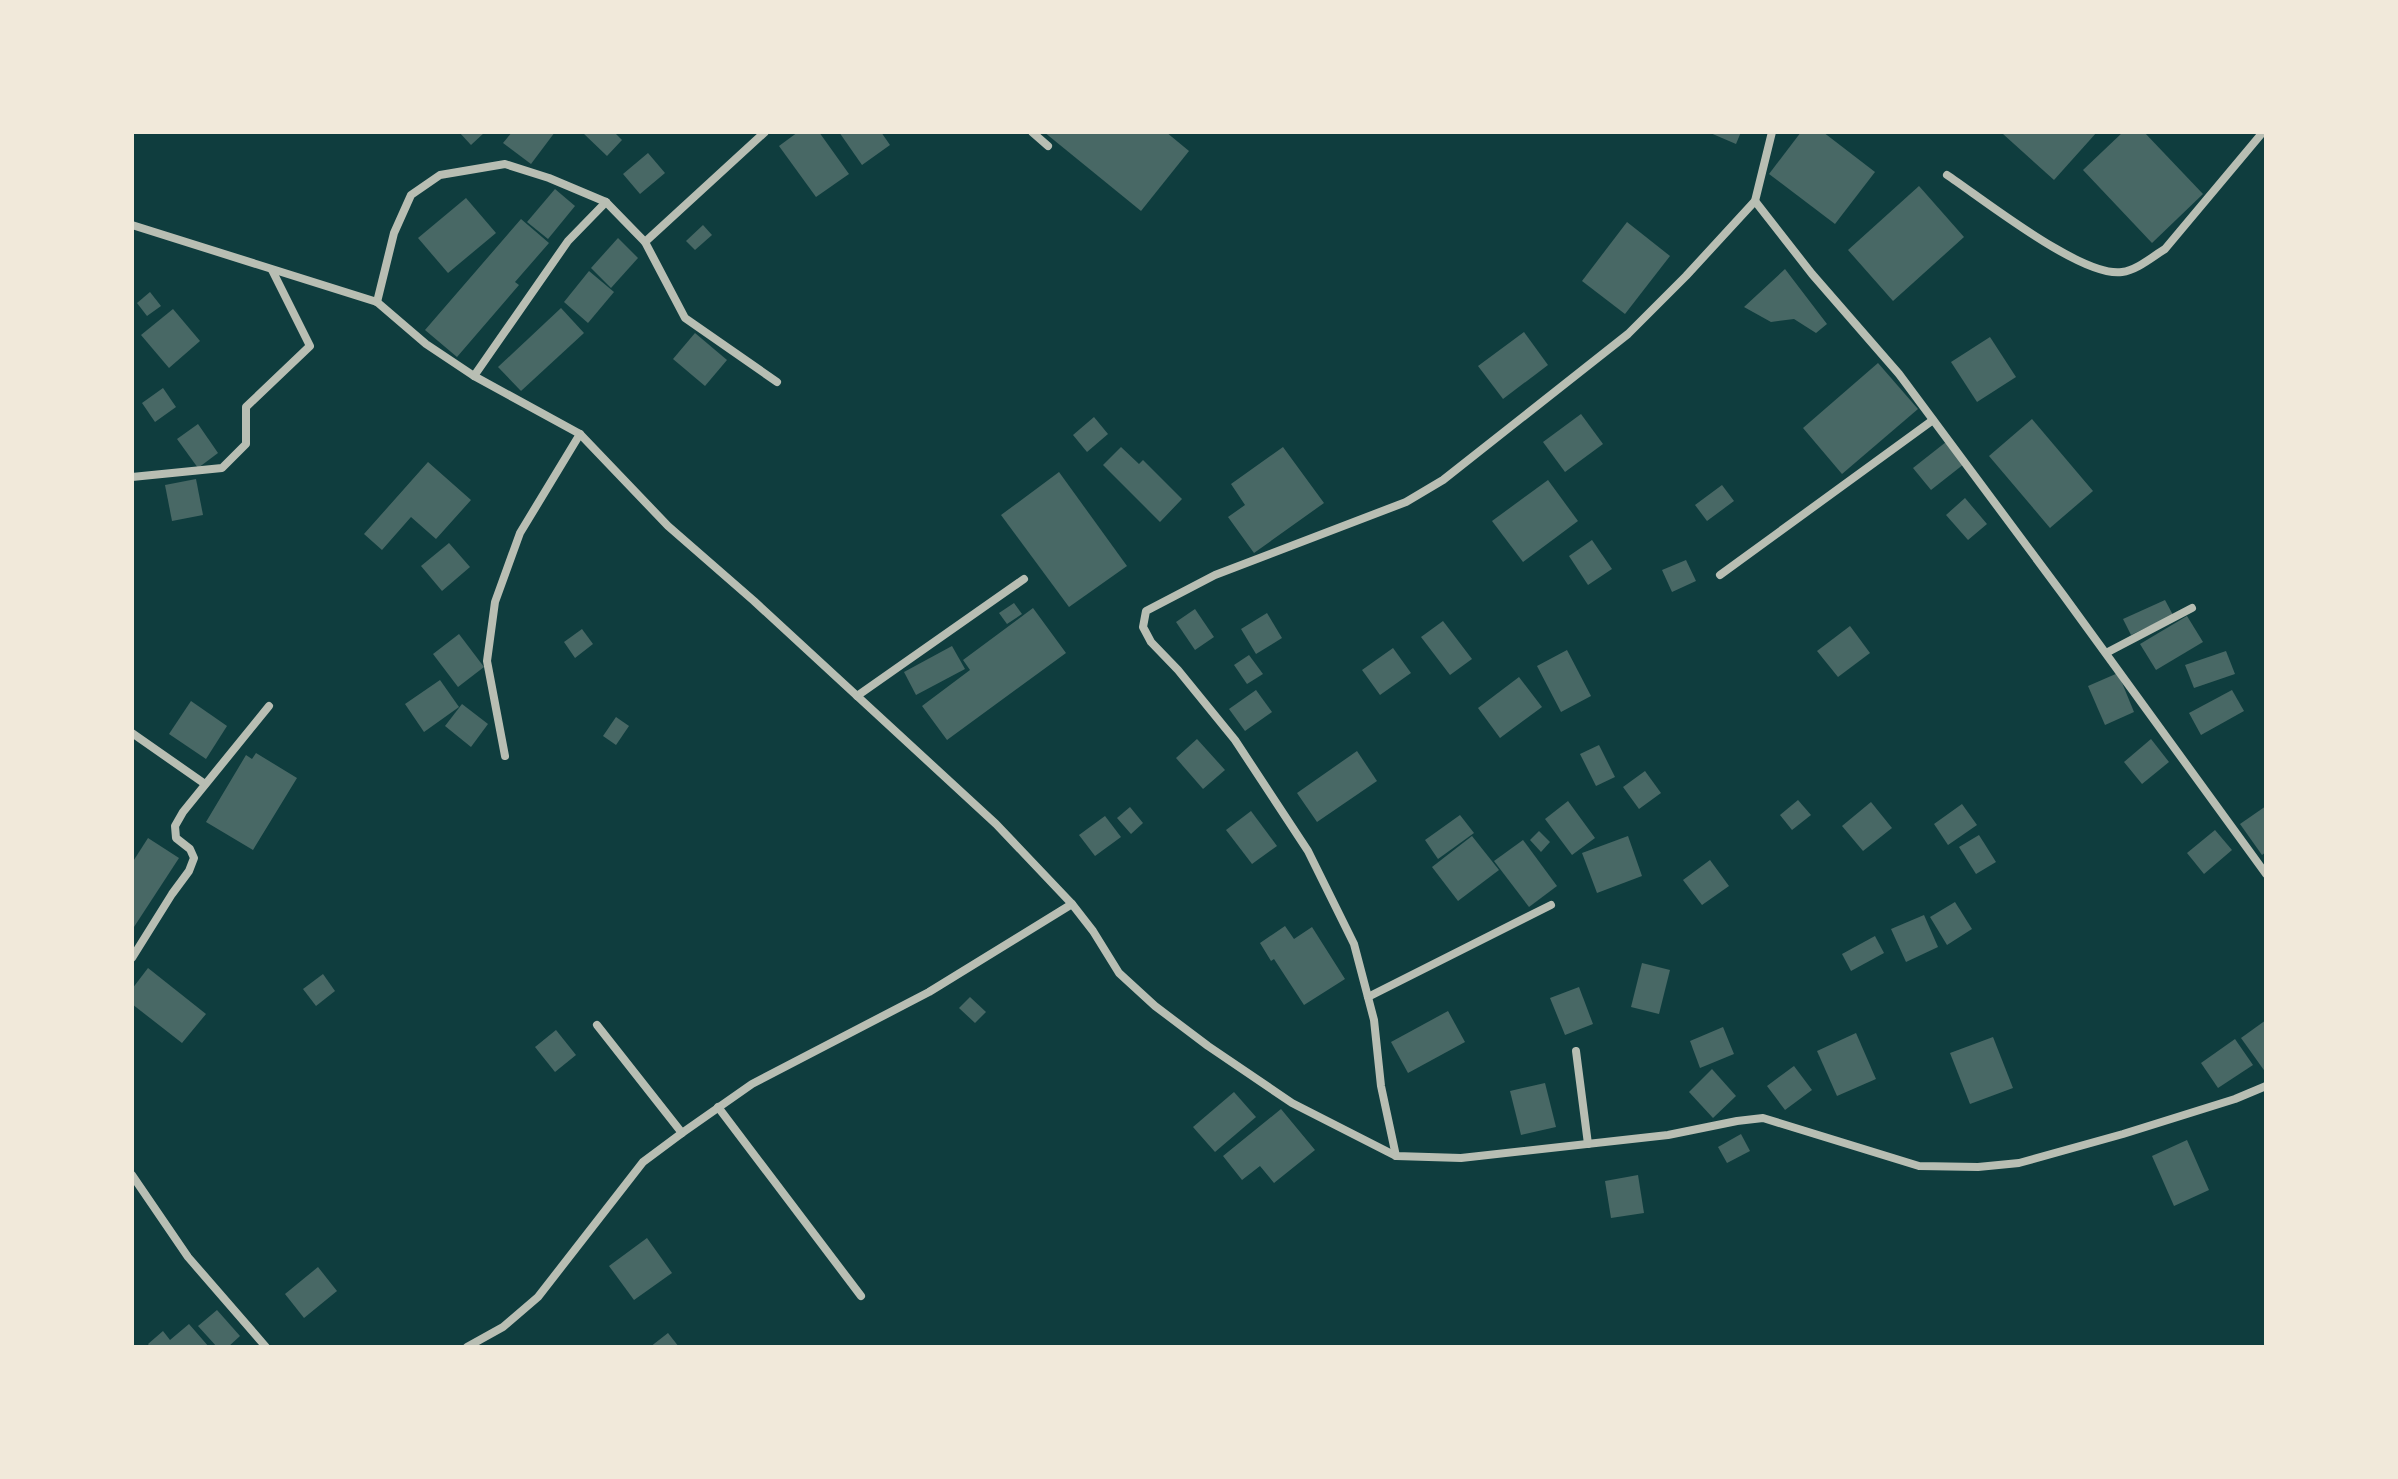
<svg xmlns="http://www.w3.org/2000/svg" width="2398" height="1479" font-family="Poppins,sans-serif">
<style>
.building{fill:#486865}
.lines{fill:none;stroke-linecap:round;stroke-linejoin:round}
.minor{stroke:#b8beb3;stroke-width:8}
</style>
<rect width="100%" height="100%" fill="#0f3d3e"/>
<g class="building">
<path d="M459 132H485L471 145Z"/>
<path d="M512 132H555L531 164 503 143Z"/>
<path d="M582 132H614L622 140 607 156Z"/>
<path d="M798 132H819L849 174 816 197 779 146Z"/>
<path d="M839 132H881L890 145 862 165Z"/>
<path d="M1044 132H1166L1189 151 1141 211Z"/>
<path d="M1708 132H1741L1736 144Z"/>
<path d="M1801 132H1823L1875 172 1835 224 1769 174Z"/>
<path d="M2005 132H2097L2054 180 2003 134Z"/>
<path d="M2123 132H2144L2203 194 2152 243 2083 170Z"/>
<path d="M648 153 665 173 640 194 623 174Z"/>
<path d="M1919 186 1964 237 1893 301 1848 250Z"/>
<path d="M555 189 575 206 548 239 527 222Z"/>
<path d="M466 198 496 233 448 273 418 238Z"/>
<path d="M521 219 549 243 515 282 519 285 457 357 425 330Z"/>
<path d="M1627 222 1670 256 1625 314 1582 281Z"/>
<path d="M703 225 712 235 695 250 686 241Z"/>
<path d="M618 238 638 258 611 288 591 268Z"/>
<path d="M1785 269 1827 324 1816 333 1794 319 1771 322 1744 307Z"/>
<path d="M589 271 614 292 588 323 564 302Z"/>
<path d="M150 292 161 306 147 316 137 303Z"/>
<path d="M561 308 584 333 521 391 498 367Z"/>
<path d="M173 309 200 341 169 368 141 335Z"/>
<path d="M1524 332 1548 365 1503 399 1478 366Z"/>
<path d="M695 333 727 360 705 386 673 359Z"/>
<path d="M1990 337 2016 377 1977 402 1951 362Z"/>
<path d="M1878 363 1918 409 1842 474 1803 428Z"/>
<path d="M163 388 176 407 155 422 142 403Z"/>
<path d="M1581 414 1603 444 1565 472 1543 442Z"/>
<path d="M1094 417 1108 434 1087 452 1073 435Z"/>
<path d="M2032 419 2093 491 2050 528 1989 456Z"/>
<path d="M198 424 218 453 198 468 177 439Z"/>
<path d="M1946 442 1964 464 1931 490 1913 468Z"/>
<path d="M1121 447 1139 464 1143 460 1182 499 1160 522 1103 465Z"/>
<path d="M1283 447 1324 503 1254 553 1228 517 1245 505 1231 484Z"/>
<path d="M428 462 471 500 436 539 411 517 382 550 364 534Z"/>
<path d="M1059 472 1127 566 1069 607 1001 515Z"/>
<path d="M196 479 203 515 172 521 165 485Z"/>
<path d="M1548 480 1578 521 1523 562 1492 521Z"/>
<path d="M1722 485 1734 501 1707 521 1695 505Z"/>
<path d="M1965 498 1987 524 1968 540 1946 515Z"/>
<path d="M1592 540 1612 569 1588 585 1569 556Z"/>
<path d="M449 543 470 567 442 591 421 566Z"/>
<path d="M1686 560 1696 581 1672 592 1662 570Z"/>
<path d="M2165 600 2173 615 2131 635 2123 619Z"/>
<path d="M1014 603 1022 614 1007 624 999 613Z"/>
<path d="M1033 608 1066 653 947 740 922 706 970 670 963 660Z"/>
<path d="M1195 609 1214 637 1195 650 1176 622Z"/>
<path d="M1267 613 1282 638 1256 654 1241 629Z"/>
<path d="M2187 616 2203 642 2156 670 2140 644Z"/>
<path d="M1443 621 1472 659 1450 675 1421 637Z"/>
<path d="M1850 626 1870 653 1838 677 1817 651Z"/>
<path d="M582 629 593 644 575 658 564 642Z"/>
<path d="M459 634 484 667 458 687 433 654Z"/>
<path d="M952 646 965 669 916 695 904 672Z"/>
<path d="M1393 648 1411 673 1380 695 1362 670Z"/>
<path d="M1567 650 1591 696 1561 712 1537 666Z"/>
<path d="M2226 651 2235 674 2194 688 2185 665Z"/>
<path d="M1249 655 1263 674 1247 684 1234 665Z"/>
<path d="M2118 673 2134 712 2105 725 2088 686Z"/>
<path d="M1519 677 1542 707 1500 738 1478 708Z"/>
<path d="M440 680 459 707 424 732 405 704Z"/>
<path d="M1256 690 1272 712 1245 731 1229 709Z"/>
<path d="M2232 690 2244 711 2201 735 2189 713Z"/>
<path d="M191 701 227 726 206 759 169 734Z"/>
<path d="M462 704 488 724 471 747 445 726Z"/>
<path d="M616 717 629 726 616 745 603 736Z"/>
<path d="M1197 739 1225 770 1203 789 1176 758Z"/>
<path d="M2151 739 2169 762 2142 784 2124 762Z"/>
<path d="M1599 745 1615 777 1596 786 1580 754Z"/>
<path d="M1357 751 1377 781 1317 822 1297 793Z"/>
<path d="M256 753 297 778 253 850 206 822 246 755 252 759Z"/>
<path d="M1645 771 1661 793 1639 809 1623 787Z"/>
<path d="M1798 800 1811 815 1792 830 1780 815Z"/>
<path d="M1568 801 1595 838 1572 855 1545 819Z"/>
<path d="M1871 802 1892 828 1863 851 1842 826Z"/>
<path d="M1962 804 1977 825 1948 845 1934 824Z"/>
<path d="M2266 806V852L2262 855 2240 824Z"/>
<path d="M1130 807 1143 823 1131 834 1117 818Z"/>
<path d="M1251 811 1277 846 1252 864 1226 830Z"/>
<path d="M1460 815 1474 833 1438 859 1425 840Z"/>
<path d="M1105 816 1121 837 1095 856 1079 835Z"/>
<path d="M2215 830 2232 850 2204 874 2187 853Z"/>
<path d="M1539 831 1550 842 1541 852 1530 840Z"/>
<path d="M1979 835 1996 862 1976 874 1959 847Z"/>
<path d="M1472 836 1499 870 1458 901 1432 867Z"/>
<path d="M1628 836 1642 876 1597 893 1582 853Z"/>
<path d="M148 838 179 858 132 930V863Z"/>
<path d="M1523 840 1557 886 1529 907 1494 861Z"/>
<path d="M1710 860 1729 886 1702 905 1683 880Z"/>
<path d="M1955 902 1972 929 1947 945 1930 917Z"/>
<path d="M1924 915 1938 947 1906 962 1891 929Z"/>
<path d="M1285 926 1294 939 1312 927 1345 979 1304 1005 1274 959 1271 961 1260 943Z"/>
<path d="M1875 936 1884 953 1851 971 1842 954Z"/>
<path d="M1642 963 1670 970 1659 1014 1631 1007Z"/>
<path d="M148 968 206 1014 182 1043 132 1004V989Z"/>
<path d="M323 974 335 991 316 1006 303 989Z"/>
<path d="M1579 987 1593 1024 1565 1035 1550 998Z"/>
<path d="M970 997 986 1012 975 1023 959 1008Z"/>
<path d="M1448 1011 1465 1042 1408 1073 1391 1042Z"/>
<path d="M2266 1020V1073L2241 1038Z"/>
<path d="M1723 1027 1734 1054 1700 1068 1690 1041Z"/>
<path d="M556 1030 576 1055 555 1072 535 1047Z"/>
<path d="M1856 1033 1876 1079 1837 1096 1817 1051Z"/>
<path d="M1993 1037 2013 1088 1970 1104 1950 1053Z"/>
<path d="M2235 1039 2253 1065 2218 1088 2201 1063Z"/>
<path d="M1794 1066 1812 1090 1785 1110 1767 1086Z"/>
<path d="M1712 1069 1736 1096 1713 1118 1689 1092Z"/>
<path d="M1545 1083 1556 1127 1521 1135 1510 1091Z"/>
<path d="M1234 1092 1256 1117 1215 1152 1193 1127Z"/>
<path d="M1281 1109 1315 1150 1274 1183 1260 1166 1242 1180 1223 1156Z"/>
<path d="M1741 1134 1750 1151 1727 1163 1718 1147Z"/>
<path d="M2187 1140 2209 1190 2174 1206 2152 1156Z"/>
<path d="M1638 1175 1644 1213 1611 1218 1605 1181Z"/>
<path d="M647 1238 672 1273 634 1300 609 1266Z"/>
<path d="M318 1267 337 1291 304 1318 285 1294Z"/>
<path d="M217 1310 240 1336 228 1347H217L198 1326Z"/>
<path d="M189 1324 209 1347H150L148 1344 163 1331 170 1340Z"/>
<path d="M668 1333 679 1347H650Z"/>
</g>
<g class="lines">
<g class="minor">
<path d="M1032 132 1048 146"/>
<path d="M1947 175C1983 199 2082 278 2122 272 2137 270 2152 257 2165 249L2263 132"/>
<path d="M1755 201 1812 274 1899 374 2064 596 2266 874"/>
<path d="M132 225 377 302 426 344 474 376 580 434 668 526 754 601 996 824 1072 904 1093 931 1119 973 1155 1006 1208 1046 1292 1103 1396 1156 1461 1158 1668 1135 1737 1121 1763 1118 1919 1166 1978 1167 2019 1163 2123 1134 2235 1099 2266 1086"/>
<path d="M645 242 685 318 777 382"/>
<path d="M377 302 394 233 411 195 440 175 505 164 549 178 606 202"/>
<path d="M474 376 568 241 606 202 645 242 765 132"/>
<path d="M132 477 222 468 246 444V407L310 346 272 270"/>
<path d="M1720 575 1933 420"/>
<path d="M2106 653 2192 608"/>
<path d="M857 696 1024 579"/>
<path d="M132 733 205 784"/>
<path d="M505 756 487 661 495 602 520 533 580 434"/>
<path d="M132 958 172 894 189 871 194 858 190 849 176 838 175 826 183 812 269 706"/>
<path d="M1368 997 1551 905"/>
<path d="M597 1025 682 1133"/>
<path d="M1576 1051 1588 1144"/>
<path d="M718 1107 861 1296"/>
<path d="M1396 1156 1381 1086 1374 1020 1354 944 1308 851 1235 740 1178 670 1151 642 1143 627 1146 611 1215 575 1406 502 1443 480 1628 334 1686 276 1755 201 1772 132"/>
<path d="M132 1175 188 1257 266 1347"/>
<path d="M467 1347 503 1327 538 1297 643 1162 682 1133 752 1084 929 992 1072 904"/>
</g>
</g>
<rect width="2398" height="1479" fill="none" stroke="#f1e9da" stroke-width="268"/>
</svg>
